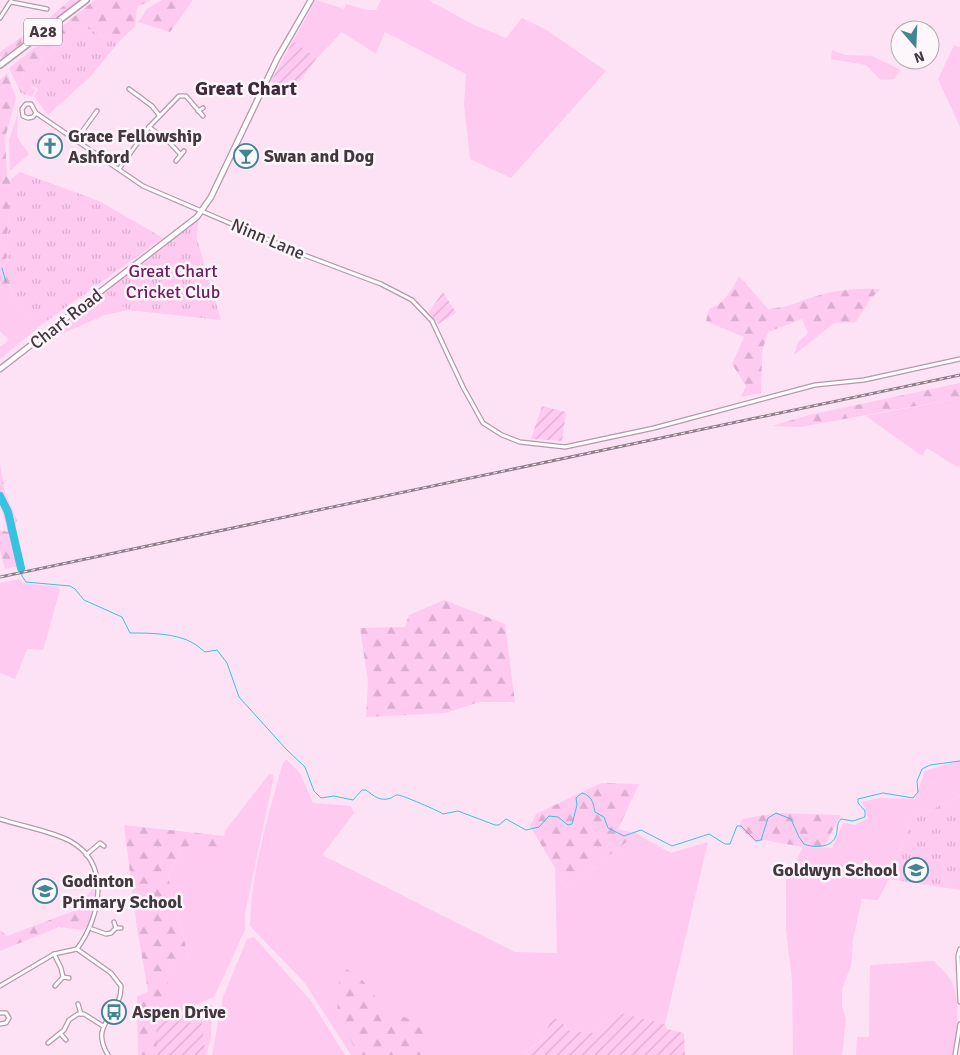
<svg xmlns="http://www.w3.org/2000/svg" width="960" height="1055" font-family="Signika,sans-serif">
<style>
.grass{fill:#fecaf0}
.forest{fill:url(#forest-firs)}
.park{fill:url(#park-tufts)}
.garden{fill:url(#garden-furrows)}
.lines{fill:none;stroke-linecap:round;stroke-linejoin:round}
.stream{stroke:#37c3e0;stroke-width:1}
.river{stroke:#37c3e0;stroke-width:8}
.street-casing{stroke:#b697ae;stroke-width:5.5}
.secondary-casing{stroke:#b697ae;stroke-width:7}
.primary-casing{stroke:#b697ae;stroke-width:8}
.street{stroke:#fff;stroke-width:3}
.secondary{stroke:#fff;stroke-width:4.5}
.primary{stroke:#fff;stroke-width:5}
.rail-casing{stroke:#907e8b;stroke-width:3}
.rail{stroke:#fdf6fb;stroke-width:1;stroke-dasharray:4;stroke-linecap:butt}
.labels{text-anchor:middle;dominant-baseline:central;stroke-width:5;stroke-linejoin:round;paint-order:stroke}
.shield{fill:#fdf6fb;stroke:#7c7078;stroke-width:1}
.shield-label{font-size:16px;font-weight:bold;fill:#443740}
.poi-label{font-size:18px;font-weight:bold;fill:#443740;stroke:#fdf6fb;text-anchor:start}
.street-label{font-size:18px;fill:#443740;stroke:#fdf6fb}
.park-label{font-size:18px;fill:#741965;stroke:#fdf6fb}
.quarter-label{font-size:20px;font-weight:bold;fill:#40273a;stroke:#fdf6fb}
</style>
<defs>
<pattern id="forest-firs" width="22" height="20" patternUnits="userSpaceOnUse" patternTransform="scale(1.25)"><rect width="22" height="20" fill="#fecaf0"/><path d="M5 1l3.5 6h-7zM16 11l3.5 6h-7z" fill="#dbaecf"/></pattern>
<pattern id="park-tufts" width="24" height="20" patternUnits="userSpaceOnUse" patternTransform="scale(1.25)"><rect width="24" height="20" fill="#fecaf0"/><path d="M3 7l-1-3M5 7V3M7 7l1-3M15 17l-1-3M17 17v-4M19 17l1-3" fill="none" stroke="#dbaecf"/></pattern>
<pattern id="garden-furrows" width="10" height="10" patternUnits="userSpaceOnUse" patternTransform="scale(1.25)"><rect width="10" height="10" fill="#fecaf0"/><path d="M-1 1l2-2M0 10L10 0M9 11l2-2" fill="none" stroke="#dbaecf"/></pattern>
</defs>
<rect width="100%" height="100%" fill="#fde2f5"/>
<g class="grass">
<path d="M316 0 344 9 346 4 367 10H376L381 0H428L474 25 506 38 522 18 545 29 606 71 511 178 470 159 464 104 466 74 385 32 376 54 342 32 317 58 293 41Z"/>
<path d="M954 45 960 47V127L938 79Z"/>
<path d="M832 50 845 55 872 56 901 70 894 79 881 80 866 65 831 59Z"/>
<path d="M18 113 17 137 29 154 10 171 9 140Z"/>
<path d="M10 284 12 296 37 328 0 359V347L9 340 0 331V289Z"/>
<path d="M104 292 128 310 105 315 45 341Z"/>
<path d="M960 398V466H955L927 448 922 456 866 416Z"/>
<path d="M20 579 23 583 58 587 60 590 43 650 27 649 15 679 0 673V583Z"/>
<path d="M286 759 300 773 313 803 351 806 354 813 322 855 515 952 557 953 555 868 567 888 637 834 671 853 708 842 665 1024 621 1013 604 1023 597 1033 569 1031 564 1024 521 1055H351L304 982 250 926C251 871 268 818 282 765Z"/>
<path d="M960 760V796L912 819 889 879 878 900 862 899 853 939 851 966 842 989V1006L846 1019 842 1055H793L792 980 786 930V881L803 847 832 848 843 823 855 825 868 818 862 802 879 798 915 799 925 771Z"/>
<path d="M270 773 274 776 245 913V930L214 997 180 1011 158 1014 173 963 189 958 168 877 182 847 224 836 225 831Z"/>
<path d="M254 937 311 1001 345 1055H212L223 997 247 939Z"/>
<path d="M934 961C940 968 952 978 954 987 960 1007 957 1035 952 1055H856L857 1037H869L870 965Z"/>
<path d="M209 1004 212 1006 211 1038 206 1055 202 1023 188 1022 181 1015Z"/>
</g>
<g class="forest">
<path d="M70 0H80L2 58 0 56V52L48 19Z"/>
<path d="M95 0H151L137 7 135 26 117 44 83 26 69 42 56 48 42 61 24 70 21 93 9 68Z"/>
<path d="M162 0H193L170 32 138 22 147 9Z"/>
<path d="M7 73 16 98 5 138 7 176 11 183 6 257 10 284 0 289V80Z"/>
<path d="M739 276 768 309C789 307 792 304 810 298 833 290 857 288 881 289L871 298 856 322 834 323 794 355 798 342 808 333 802 319 768 332 762 351 761 393 741 397 746 386 732 364 744 337 706 321 709 309C725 303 731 291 739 276Z"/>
<path d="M960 383V398L800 427 772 426 809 415Z"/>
<path d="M0 463 5 493 17 520 14 534 23 565 5 569 0 551V530L8 532 0 504Z"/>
<path d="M444 600 505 624 515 702H479L446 713 366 717 368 681 360 628 405 627 409 615Z"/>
<path d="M601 783 639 784 618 829 637 834 567 888 530 826 536 814Z"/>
<path d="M776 813 841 815 824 846 803 847 764 840 755 842 739 827 742 819Z"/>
<path d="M124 825 224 836 218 848 182 847 168 877 189 959 173 963 162 1005 156 1019 159 1055H138L137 997 148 991 137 928Z"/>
<path d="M94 886C96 902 96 920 83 930L59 927 0 951V930L7 936 79 909Z"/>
<path d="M340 966C361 975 373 989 382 1010L410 1019 425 1032 428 1055H358L337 1013Z"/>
</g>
<g class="park">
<path d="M83 26 117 44 91 76 48 115 34 96 38 89 30 85 35 90 32 97 21 93 24 70 42 61 56 48 69 42Z"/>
<path d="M20 172 99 201 163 238 37 328 12 296 6 257 11 179Z"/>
<path d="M198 220 197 240 221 320 128 310 104 292Z"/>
<path d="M960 796V890L889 879 912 819Z"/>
</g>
<g class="garden">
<path d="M293 41 317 58 287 97 271 81Z"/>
<path d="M443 292 456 313 438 324 429 312Z"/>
<path d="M542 406 566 412 562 441 531 439Z"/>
<path d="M621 1013 665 1024 667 1029 684 1033 685 1055H521L543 1040 551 1019H559L569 1031 597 1033 604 1023Z"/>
<path d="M168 1015H181L188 1022 202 1023 206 1055H157L156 1019Z"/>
</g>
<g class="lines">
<g class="stream">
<path d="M2 268 6 282"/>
<path d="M21 568 22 576 26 582 70 586 75 589 84 600 122 617 130 633C149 633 176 633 193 643 197 645 201 649 205 652L217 650 227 663 239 697 286 749 305 767 314 791 321 798 334 796 353 800 362 790H366C374 796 380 802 391 798 395 796 394 795 398 795 402 795 439 811 443 814L458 811 495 825H499L506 819 526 830 539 827 549 816 558 817 568 825 572 824 577 805 576 798 582 793C592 796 593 802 595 812L604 817 608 828 624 836 641 830 672 846 709 834 725 844H730L737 826H741L756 841 761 840 768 818 776 813 791 819 799 837 804 844C813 848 830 848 835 838 839 831 835 825 841 819L853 821 865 817V811L858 803V799L883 793 913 798 918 792 917 781 922 769 930 765 960 761"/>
</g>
<path class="river" d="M0 496 8 512 21 568"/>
<defs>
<g id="street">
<path d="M11 2 47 9"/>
<path d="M0 18 11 1"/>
<path d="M129 89 152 106 159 115"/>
<path d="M198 111 203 108"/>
<path d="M36 113 33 117 28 118 23 116 22 109 26 104H31L36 113 143 186 304 255 381 284 412 300 432 321 463 387 483 423 502 435 520 442 565 447 654 428 815 385 864 380 960 359"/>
<path d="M149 127 170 143 181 155"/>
<path d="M76 140 97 111"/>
<path d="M176 161 184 151"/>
<path d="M119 169 149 127 179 96H186L203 116"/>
<path d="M0 819C21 826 51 831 70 841 112 864 100 918 77 949"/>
<path d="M86 855 100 843 104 846"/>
<path d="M116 928H121"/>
<path d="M92 929 106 934 111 933 116 928 114 922"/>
<path d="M77 949 111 973 121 986C122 1017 88 1022 108 1055"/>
<path d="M960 949 958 956 960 1002"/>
<path d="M54 954 61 968 63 977 55 986"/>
<path d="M63 977 69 978"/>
<path d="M0 986 54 954 77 949"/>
<path d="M78 1004 81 1014"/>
<path d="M0 1013H6L9 1018 6 1023 0 1024"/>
<path d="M61 1034 66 1040"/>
<path d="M48 1043 64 1030 69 1020 78 1014H84L103 1026"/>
<path d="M955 1055 960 1024"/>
</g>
<path id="secondary" d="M0 369 197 217 211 197 277 59 311 0"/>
<path id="primary" d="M0 65 86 0"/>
</defs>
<use href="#street" class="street-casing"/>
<use href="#secondary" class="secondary-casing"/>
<use href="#primary" class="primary-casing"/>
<use href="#street" class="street"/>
<use href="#secondary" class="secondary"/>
<use href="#primary" class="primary"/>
<defs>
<path id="rail" d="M0 577 960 375"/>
</defs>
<use href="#rail" class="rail-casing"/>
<use href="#rail" class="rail"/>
</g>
<defs>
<symbol id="church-ring" viewBox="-11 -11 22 22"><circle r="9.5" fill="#fdf6fb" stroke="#418494" stroke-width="1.5"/><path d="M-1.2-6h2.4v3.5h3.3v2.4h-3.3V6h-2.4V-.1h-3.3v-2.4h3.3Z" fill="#418494"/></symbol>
<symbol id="bar-ring" viewBox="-11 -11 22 22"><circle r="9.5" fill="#fdf6fb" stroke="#418494" stroke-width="1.5"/><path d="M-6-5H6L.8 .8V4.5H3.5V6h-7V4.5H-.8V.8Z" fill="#418494"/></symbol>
<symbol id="school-ring" viewBox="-11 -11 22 22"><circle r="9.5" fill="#fdf6fb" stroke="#418494" stroke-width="1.5"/><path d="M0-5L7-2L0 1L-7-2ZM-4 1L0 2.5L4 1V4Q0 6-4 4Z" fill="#418494"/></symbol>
<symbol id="bus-ring" viewBox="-11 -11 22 22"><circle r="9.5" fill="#fdf6fb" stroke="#418494" stroke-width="1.5"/><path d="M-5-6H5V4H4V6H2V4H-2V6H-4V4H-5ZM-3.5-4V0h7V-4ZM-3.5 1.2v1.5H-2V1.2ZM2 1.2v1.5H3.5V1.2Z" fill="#418494"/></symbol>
</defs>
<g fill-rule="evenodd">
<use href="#church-ring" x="36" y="132" width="28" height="28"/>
<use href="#bar-ring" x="232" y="142" width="28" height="28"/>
<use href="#school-ring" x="902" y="856" width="28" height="28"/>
<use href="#school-ring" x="31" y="877" width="28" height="28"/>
<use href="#bus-ring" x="100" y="998" width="28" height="28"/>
</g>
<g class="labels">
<rect class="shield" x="24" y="18.5" width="38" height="27" rx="4"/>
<g class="shield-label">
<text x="43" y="32">A28</text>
</g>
<g class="poi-label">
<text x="68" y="136">Grace Fellowship<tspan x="68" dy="21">Ashford</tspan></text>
<text x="264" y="156">Swan and Dog</text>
<text x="898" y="870" text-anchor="end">Goldwyn School</text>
<text x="62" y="881">Godinton<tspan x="62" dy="21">Primary School</tspan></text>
<text x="132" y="1012">Aspen Drive</text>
</g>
<g class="street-label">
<text transform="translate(268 239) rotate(23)">Ninn Lane</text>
<text transform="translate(66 319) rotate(-38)">Chart Road</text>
</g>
<g class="park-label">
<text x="173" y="271">Great Chart<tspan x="173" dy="21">Cricket Club</tspan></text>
</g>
<g class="quarter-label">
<text x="246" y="88">Great Chart</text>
</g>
</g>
<g transform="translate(915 45) rotate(161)"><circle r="24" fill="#fdf6fb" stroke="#b3aab0"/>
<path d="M0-4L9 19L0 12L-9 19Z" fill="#418494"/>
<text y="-8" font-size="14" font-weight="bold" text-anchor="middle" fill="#443740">N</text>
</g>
</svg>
